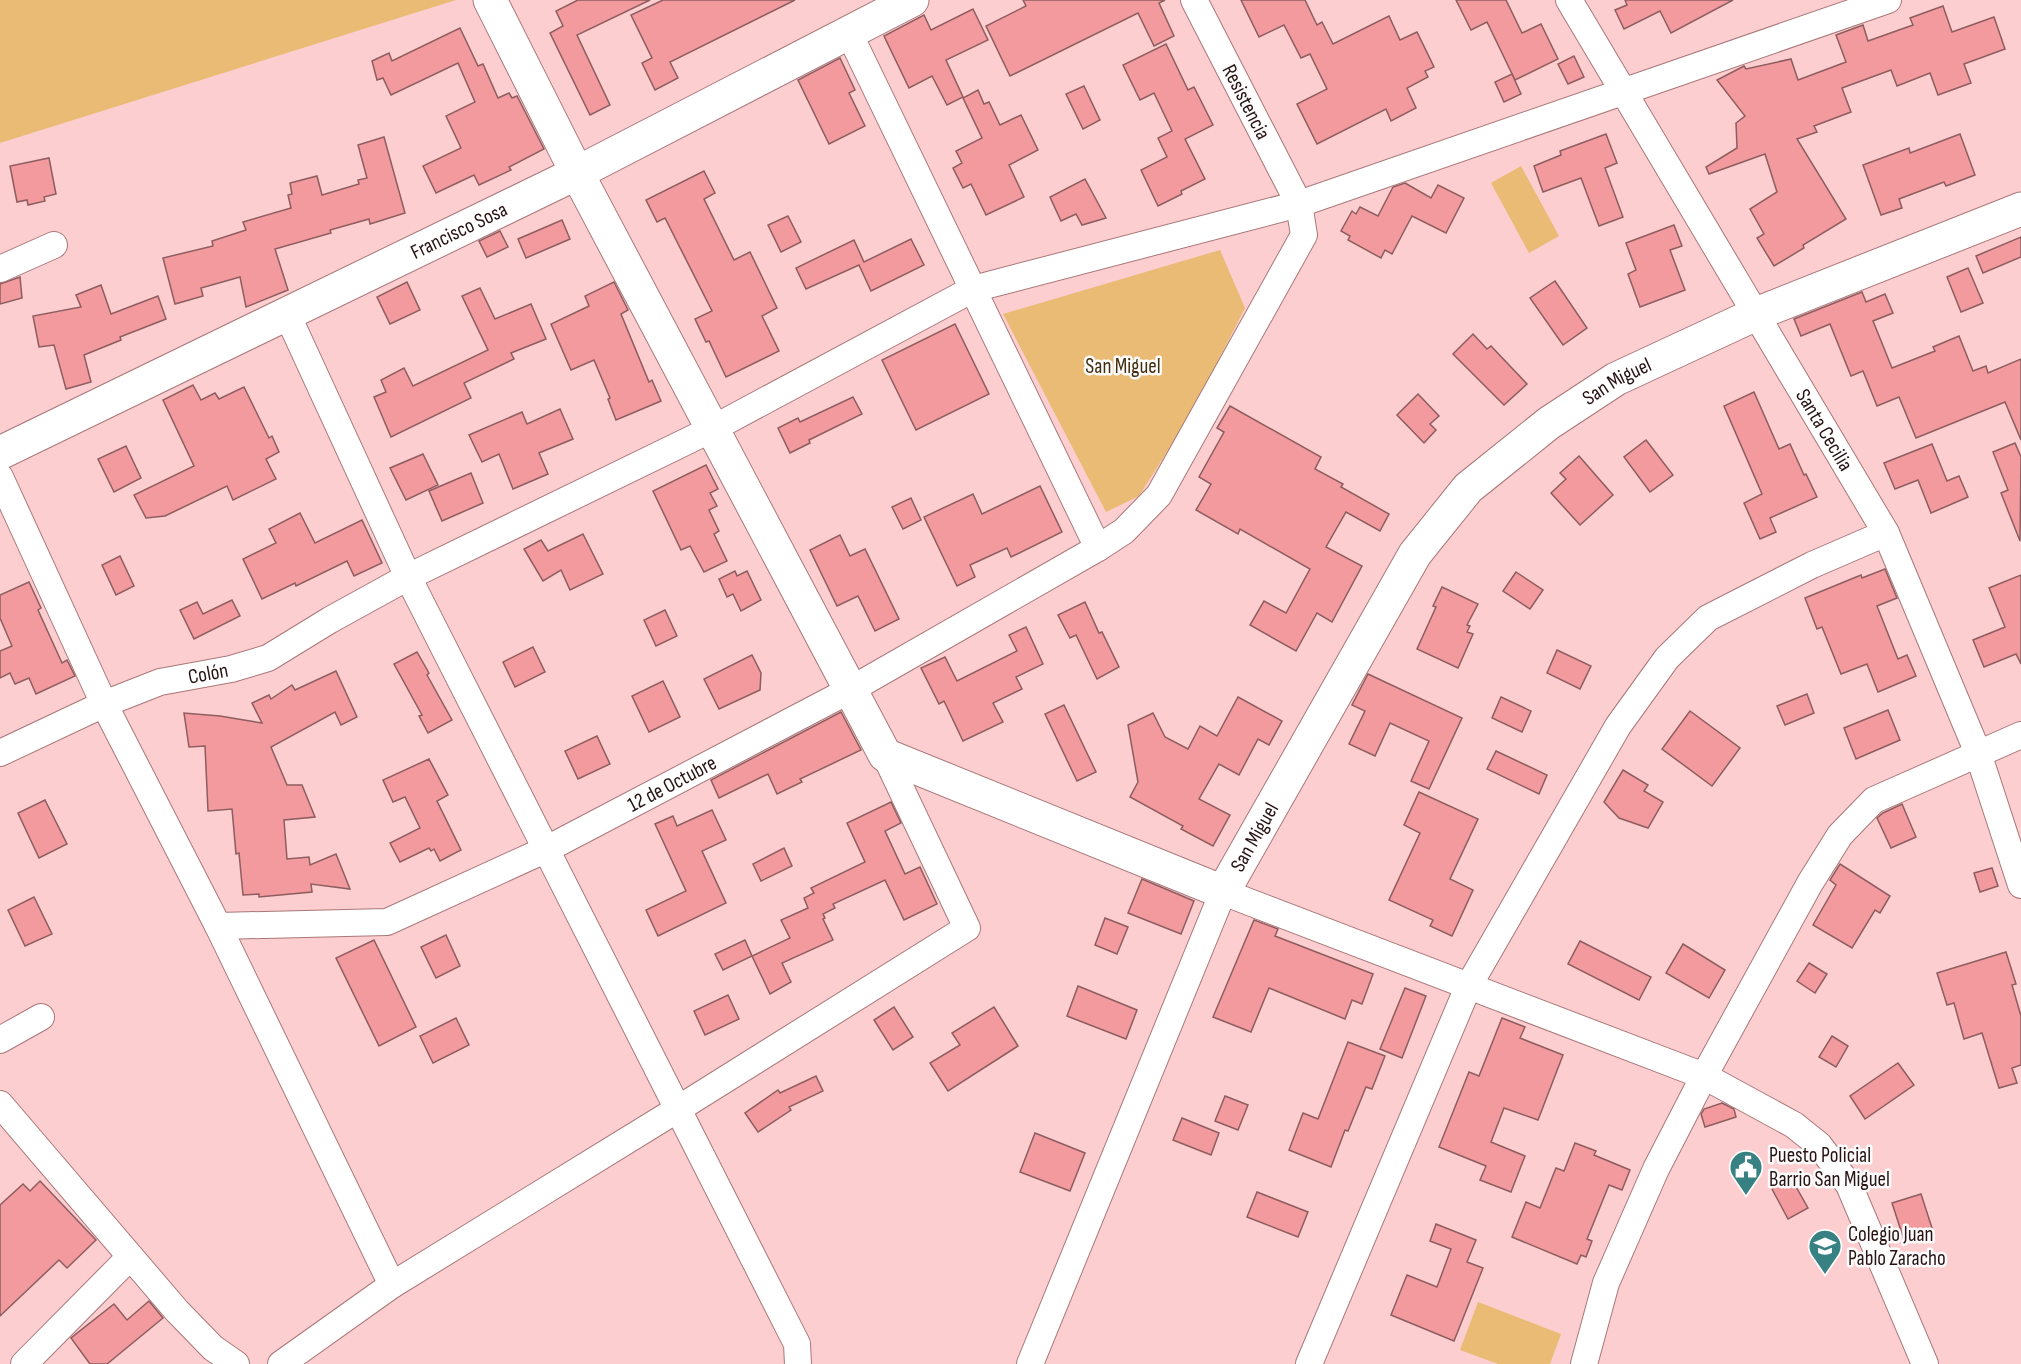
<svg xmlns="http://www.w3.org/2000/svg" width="2021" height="1364" font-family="'Sofia Sans Condensed',sans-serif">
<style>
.green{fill:#eabb74}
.building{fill:#f29a9e;stroke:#8e5d5f;stroke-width:1.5}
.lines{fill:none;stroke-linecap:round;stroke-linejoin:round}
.street-casing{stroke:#aa7779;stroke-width:28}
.secondary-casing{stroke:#aa7779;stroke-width:35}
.street{stroke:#fff;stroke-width:26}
.secondary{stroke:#fff;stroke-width:33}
.labels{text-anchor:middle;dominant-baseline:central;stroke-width:5;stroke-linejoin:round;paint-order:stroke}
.street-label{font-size:21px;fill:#271314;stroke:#fcfcfc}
.park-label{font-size:21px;fill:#422e0e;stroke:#fcfcfc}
.poi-label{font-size:21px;fill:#271314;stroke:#fcfcfc;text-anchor:start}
</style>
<rect width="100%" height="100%" fill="#fccecf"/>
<g class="green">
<path d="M0 0H456L0 143Z"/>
<path d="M1521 166 1559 236 1529 253 1491 183Z"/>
<path d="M1220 250 1245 308 1191 414 1139 496 1106 512 1003 314Z"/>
<path d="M1478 1302 1561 1334 1550 1364H1498L1460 1350Z"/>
</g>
<g class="building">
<path d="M578 0H650L577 35 610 105 590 115 550 33 563 26 556 11Z"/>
<path d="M663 0H795L670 62 678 78 655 90 642 63 652 58 631 15Z"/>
<path d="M1023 0H1165L1159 3 1174 36 1154 46 1138 13 1010 76 986 26 1026 6Z"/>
<path d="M1241 0H1305L1317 25 1322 22 1333 44 1389 16 1400 40 1417 32 1434 67 1425 71 1428 77 1407 88 1416 108 1391 121 1386 109 1317 144 1297 104 1327 89 1310 54 1301 58 1284 25 1259 37Z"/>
<path d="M1456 0H1506L1522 33 1541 24 1558 59 1515 80 1487 22 1471 30Z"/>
<path d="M1625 0H1733L1671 33 1660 11 1624 29 1615 10 1627 5Z"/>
<path d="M1943 6 1952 32 1994 17 2005 49 1964 64 1971 83 1938 95 1930 73 1897 86 1891 70 1842 88 1851 112 1814 126 1817 132 1797 139 1846 219 1803 245 1804 248 1774 266 1757 238 1764 234 1750 209 1777 192 1765 154 1709 174 1706 167 1737 148 1736 123 1745 116 1717 80 1744 66 1746 69 1791 59 1798 80 1846 62 1836 35 1863 25 1868 41 1913 25 1910 18Z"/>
<path d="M973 9 988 40 946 60 963 97 947 105 932 76 909 88 884 36 924 15 931 30Z"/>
<path d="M460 28 478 66 483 64 498 98 509 93 512 98 517 96 544 149 509 167 511 170 479 185 474 175 436 193 423 166 461 148 446 116 475 102 458 63 391 95 383 78 377 80 372 61 389 53 392 61Z"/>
<path d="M1166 44 1188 90 1194 87 1213 125 1185 139 1205 179 1181 191 1182 194 1158 206 1141 170 1167 157 1158 138 1172 131 1154 93 1140 100 1123 65Z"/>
<path d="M1574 56 1584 77 1568 84 1558 64Z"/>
<path d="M840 58 855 90 849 93 865 126 829 144 798 80Z"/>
<path d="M1512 74 1521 94 1504 102 1495 82Z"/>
<path d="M1084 86 1100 120 1083 129 1066 94Z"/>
<path d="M978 90 984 104 989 102 1000 125 1021 115 1038 150 1009 165 1024 197 986 215 971 184 963 188 953 168 962 163 956 151 982 138 963 98Z"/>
<path d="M1606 134 1617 163 1605 168 1623 217 1599 226 1581 178 1543 192 1534 166 1561 155 1560 151Z"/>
<path d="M1960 134 1975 175 1946 186 1944 182 1899 199 1902 208 1881 215 1863 165 1909 148 1910 153Z"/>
<path d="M384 137 405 213 370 224 369 219 330 230 331 233 275 249 288 290 246 307 240 277 201 288 203 296 175 304 163 258 213 246 212 241 246 230 243 222 291 208 288 195 292 194 290 183 317 176 322 195 359 184 358 180 367 178 358 145Z"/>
<path d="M49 158 56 194 44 197 45 201 28 205 27 200 17 202 10 166Z"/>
<path d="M704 171 715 193 704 199 734 260 750 252 777 308 762 316 779 351 726 377 709 341 706 342 695 319 712 311 665 218 657 222 646 200Z"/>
<path d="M1085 179 1106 218 1082 225 1076 214 1061 221 1050 197Z"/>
<path d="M1405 183 1431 198 1438 185 1464 198 1446 233 1412 216 1392 254 1385 250 1381 258 1348 240 1350 236 1341 231 1352 211 1356 214 1360 207 1378 216 1393 187Z"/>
<path d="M788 216 801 242 781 252 768 225Z"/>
<path d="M562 220 570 239 526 258 518 239Z"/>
<path d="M1674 225 1682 246 1670 250 1685 290 1640 307 1628 274 1636 270 1626 243Z"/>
<path d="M500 231 508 247 487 257 479 241Z"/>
<path d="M2021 237V257L1983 273 1976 256Z"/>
<path d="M911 239 924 265 871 291 859 265 806 289 796 268 854 240 864 262Z"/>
<path d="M1968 268 1983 303 1961 312 1947 277Z"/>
<path d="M20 277 22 298 0 304V284Z"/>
<path d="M1555 281 1587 328 1563 345 1530 298Z"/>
<path d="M407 282 420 310 390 324 377 297Z"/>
<path d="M614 282 628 310 621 314 649 382 652 380 661 401 616 420 608 399 610 398 594 360 571 370 551 324 589 306 585 296Z"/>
<path d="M101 285 111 314 158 296 166 319 120 337 121 340 84 355 91 382 66 389 54 345 39 347 33 316 81 307 76 295Z"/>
<path d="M480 288 495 319 531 304 546 339 511 353 514 359 464 383 471 398 391 437 374 397 386 392 381 380 404 368 413 386 488 350 462 296Z"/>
<path d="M1862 292 1866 302 1885 294 1893 313 1873 321 1892 368 1935 351 1933 347 1959 336 1973 371 1986 366 1988 373 2021 359V440L2005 402 1916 438 1899 397 1877 406 1863 371 1851 376 1830 324 1801 336 1794 319Z"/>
<path d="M955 324 989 394 916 430 882 360Z"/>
<path d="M1473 334 1487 349 1491 346 1527 384 1504 405 1453 354Z"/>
<path d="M193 385 201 400 215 393 219 399 244 387 269 438 272 436 279 452 266 459 276 479 233 500 227 486 165 516 146 518 134 495 194 466 163 400Z"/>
<path d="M1754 392 1779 449 1790 444 1804 475 1806 474 1817 497 1770 518 1776 532 1760 539 1744 503 1762 494 1724 406Z"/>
<path d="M1418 394 1439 416 1430 424 1436 430 1424 443 1397 415Z"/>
<path d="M853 397 862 414 809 440 810 443 790 453 778 428 798 418 800 422Z"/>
<path d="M1230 406 1321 457 1315 469 1343 484 1341 487 1389 514 1380 531 1346 512 1326 547 1362 566 1332 622 1317 613 1296 651 1250 625 1264 601 1286 613 1310 569 1240 529 1238 534 1196 510 1211 484 1199 477 1224 432 1217 428Z"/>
<path d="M560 409 573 439 539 453 548 474 513 489 499 454 482 462 469 435 522 412 527 424Z"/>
<path d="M1646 440 1673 475 1650 492 1624 457Z"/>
<path d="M2015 443 2021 457 2020 541 2001 493 2008 490 1993 452Z"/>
<path d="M1932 444 1947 481 1959 476 1968 497 1931 513 1918 480 1895 489 1884 463Z"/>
<path d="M126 446 141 478 114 492 98 459Z"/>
<path d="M423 454 438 485 406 500 390 468Z"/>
<path d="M1579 456 1613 495 1580 525 1551 493 1566 479 1560 473Z"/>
<path d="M706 465 718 489 710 493 717 506 709 510 719 531 714 534 727 561 704 572 690 546 681 550 653 491Z"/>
<path d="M471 473 483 503 442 521 429 491Z"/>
<path d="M1040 486 1062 532 1011 557 1007 548 970 565 975 577 957 586 924 517 973 494 982 514Z"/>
<path d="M911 498 921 520 903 529 892 507Z"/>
<path d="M300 513 315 543 362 520 382 563 354 576 347 561 296 586 295 583 262 599 243 559 276 543 269 529Z"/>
<path d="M583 534 603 574 570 590 561 570 543 581 524 549 541 540 548 551Z"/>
<path d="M840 535 850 556 865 549 899 619 875 631 858 596 837 606 810 550Z"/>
<path d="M120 556 134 586 116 595 102 565Z"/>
<path d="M1885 569 1897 598 1877 606 1898 659 1907 655 1916 676 1878 692 1867 664 1841 674 1822 627 1817 629 1805 598 1861 575 1862 578Z"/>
<path d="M735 571 737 576 747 571 761 600 741 611 733 594 727 597 719 579Z"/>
<path d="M1516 572 1543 590 1530 609 1503 591Z"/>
<path d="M2021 575V664L2016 654 1984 667 1973 640 2005 627 1989 588Z"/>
<path d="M29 582 41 608 38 610 62 663 67 660 75 676 36 694 29 678 15 684 10 673 0 678V651L12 646 0 618V595Z"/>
<path d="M1442 587 1478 604 1467 625 1470 626 1467 632 1473 634 1458 668 1417 649 1436 607 1433 606Z"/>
<path d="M232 600 240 616 194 639 180 610 197 602 203 614Z"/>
<path d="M1085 602 1099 633 1102 632 1119 667 1097 679 1076 635 1070 638 1058 615Z"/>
<path d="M665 610 677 636 656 646 644 620Z"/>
<path d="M1026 627 1043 664 1016 677 1022 689 993 703 1003 722 963 741 944 701 939 704 921 668 945 657 957 681 1017 651 1009 635Z"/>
<path d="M533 647 545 672 515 687 503 662Z"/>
<path d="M1557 650 1591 666 1580 689 1547 673Z"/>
<path d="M417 652 429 673 427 675 452 720 428 733 419 716 422 715 394 664Z"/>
<path d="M752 655 761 673 760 690 719 709 704 679Z"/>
<path d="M336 671 357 717 341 725 335 712 271 747 287 785H302L315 817 284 820 287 859 309 857 310 865 336 854 350 889 311 884 312 892 259 897V894L243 895 239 853 236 854 232 809 208 811 205 746 189 747 184 713 220 716 262 723 252 703 269 695 271 699 292 685 295 690Z"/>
<path d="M1368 674 1462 718 1429 789 1411 781 1429 741 1390 723 1375 756 1349 744 1365 711 1352 705Z"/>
<path d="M663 681 680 717 649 732 632 696Z"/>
<path d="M1807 694 1814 713 1785 725 1777 706Z"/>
<path d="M1238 697 1282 721 1269 745 1258 739 1239 775 1219 764 1199 799 1230 815 1213 846 1181 829 1183 826 1130 797 1138 782 1128 725 1153 713 1165 737 1188 749 1200 726 1217 736Z"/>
<path d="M1501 697 1531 711 1522 732 1492 718Z"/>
<path d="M1064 705 1096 772 1077 781 1045 714Z"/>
<path d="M1888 710 1900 740 1856 759 1844 728Z"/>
<path d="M1690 711 1740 748 1712 786 1662 749Z"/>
<path d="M841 712 861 750 800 779 802 782 777 794 768 774 719 798 711 780Z"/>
<path d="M597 736 610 764 578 779 565 751Z"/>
<path d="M1496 751 1547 775 1539 794 1487 769Z"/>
<path d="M429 759 448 795 437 801 461 850 440 861 434 849 431 851 429 848 400 862 390 843 420 828 405 797 393 802 383 780Z"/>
<path d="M1623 770 1648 785 1644 791 1663 802 1648 828 1619 818 1604 802Z"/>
<path d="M1419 792 1478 819 1450 879 1473 890 1452 936 1430 926 1433 920 1389 900 1420 833 1404 825Z"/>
<path d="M45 800 67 844 39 858 18 813Z"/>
<path d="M891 802 901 823 885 831 905 874 920 867 937 904 904 920 885 880 833 904 835 908 823 914 825 918 823 919 833 940 782 963 791 982 770 994 752 956 790 938 781 920 808 908 804 898 814 893 811 888 865 862 847 823Z"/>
<path d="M1902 804 1916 837 1891 848 1877 818 1883 813Z"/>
<path d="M712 810 726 840 702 851 726 903 658 936 646 910 686 891 655 824 673 816 677 826Z"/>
<path d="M784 848 792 866 761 881 753 864Z"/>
<path d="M1840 864 1890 896 1880 913 1875 910 1852 948 1813 925 1836 885 1830 880Z"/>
<path d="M1992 868 1998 886 1980 892 1974 873Z"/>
<path d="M1142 879 1194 901 1181 934 1128 913Z"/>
<path d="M34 897 52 934 25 946 8 910Z"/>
<path d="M1105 918 1128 927 1117 954 1095 945Z"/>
<path d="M1254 920 1278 929 1275 936 1373 974 1362 1004 1352 1000 1345 1019 1269 988 1251 1032 1213 1017Z"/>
<path d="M446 935 460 966 436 978 421 947Z"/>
<path d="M374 940 416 1027 379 1046 336 958Z"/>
<path d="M745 940 752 956 723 970 715 954Z"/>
<path d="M1580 941 1651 977 1639 1000 1568 964Z"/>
<path d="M1683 944 1725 970 1709 998 1666 973Z"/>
<path d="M2006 952 2016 984 2012 985 2021 1016V1065L2012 1068 2017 1083 1999 1088 1982 1033 1964 1039 1954 1003 1947 1005 1937 973Z"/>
<path d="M1809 963 1827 974 1815 993 1797 981Z"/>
<path d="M1078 986 1137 1010 1126 1039 1067 1016Z"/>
<path d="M1405 988 1426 996 1402 1058 1380 1049Z"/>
<path d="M728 995 739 1019 705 1035 694 1011Z"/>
<path d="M894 1007 913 1037 893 1050 874 1020Z"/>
<path d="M994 1007 1018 1046 948 1091 930 1063 960 1045 952 1033Z"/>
<path d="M456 1018 469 1045 433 1063 420 1036Z"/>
<path d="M1502 1018 1525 1027 1520 1038 1563 1055 1538 1120 1504 1108 1491 1142 1525 1156 1511 1192 1480 1180 1486 1166 1439 1147 1469 1072 1479 1076Z"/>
<path d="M1832 1036 1848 1046 1836 1067 1819 1057Z"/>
<path d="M1348 1042 1385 1056 1372 1089 1366 1087 1348 1131 1345 1130 1331 1167 1289 1150 1303 1113 1318 1119Z"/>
<path d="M1898 1063 1914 1085 1865 1119 1850 1096Z"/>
<path d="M816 1076 823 1091 789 1107 791 1110 758 1132 745 1113 778 1090 780 1093Z"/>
<path d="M1225 1096 1248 1105 1238 1130 1215 1121Z"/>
<path d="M1722 1103 1734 1109 1736 1117 1705 1127 1701 1114 1704 1109Z"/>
<path d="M1182 1118 1219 1133 1211 1155 1173 1140Z"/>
<path d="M1035 1133 1085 1153 1070 1191 1020 1172Z"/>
<path d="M1575 1143 1596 1151 1594 1155 1630 1170 1622 1190 1609 1185 1587 1239 1592 1241 1586 1257 1581 1255 1577 1264 1512 1237 1526 1202 1540 1208 1556 1168 1564 1171Z"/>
<path d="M1791 1178 1808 1208 1788 1219 1772 1189Z"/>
<path d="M40 1181 96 1240 67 1268 59 1260 0 1316V1205L23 1184 30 1191Z"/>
<path d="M1257 1192 1308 1212 1298 1237 1247 1217Z"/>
<path d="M1921 1194 1933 1231 1904 1240 1892 1203Z"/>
<path d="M1436 1224 1476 1240 1467 1262 1483 1268 1454 1341 1391 1315 1407 1275 1437 1287 1451 1249 1430 1241Z"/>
<path d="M149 1301 163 1318 107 1364H90L71 1338 114 1304 127 1320Z"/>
</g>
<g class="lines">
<defs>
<g id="street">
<path id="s1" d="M1569 0 1886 533 1978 753 2021 885"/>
<path d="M849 33 1098 548"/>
<path d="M0 269 54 245"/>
<path d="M287 314 408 577 797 1344 798 1364"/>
<path d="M0 477 104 704 218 926 392 1285"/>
<path id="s2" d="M0 753 104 704 160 682 231 669 268 658 330 620 408 577 712 429 973 289 1299 204 1888 0"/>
<path id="s3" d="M218 926 387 922 547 849 850 690 1098 548 1124 531 1159 495 1304 235 1299 204 1194 0"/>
<path d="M0 1040 41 1017"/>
<path d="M0 1104 177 1311 213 1348 236 1364"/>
<path d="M24 1364 130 1257"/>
<path d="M281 1364 392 1285 678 1109 967 928 885 755"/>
<path d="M1030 1364 1223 892 1704 1076 1794 1125 1819 1145 1849 1185 1925 1364"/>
<path d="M1309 1364 1468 987 1618 726 1667 658 1708 618 1812 565 1886 533"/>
<path d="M1584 1364 1606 1283 1656 1169 1704 1076 1810 883 1840 835 1874 800 2021 735"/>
</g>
<g id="secondary">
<path id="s4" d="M490 0 577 173 885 755 1223 892 1415 554 1468 488 1549 423 1616 379 1756 314 2021 209"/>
<path id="s5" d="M0 453 577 173 912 0"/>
</g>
</defs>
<use href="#street" class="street-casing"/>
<use href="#secondary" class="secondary-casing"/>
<use href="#street" class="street"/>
<use href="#secondary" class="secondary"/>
</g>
<defs>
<symbol id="civic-pin" viewBox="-11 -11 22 30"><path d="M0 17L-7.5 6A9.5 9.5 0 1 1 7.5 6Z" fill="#388182" stroke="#fcfcfc"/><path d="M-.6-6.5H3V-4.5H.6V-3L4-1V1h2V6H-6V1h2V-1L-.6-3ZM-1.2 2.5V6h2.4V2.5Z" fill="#fff"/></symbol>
<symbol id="school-pin" viewBox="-11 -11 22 30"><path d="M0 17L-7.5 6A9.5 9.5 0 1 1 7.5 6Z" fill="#388182" stroke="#fcfcfc"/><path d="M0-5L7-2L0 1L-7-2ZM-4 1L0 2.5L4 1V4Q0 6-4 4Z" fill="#fff"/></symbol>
</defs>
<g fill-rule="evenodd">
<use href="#civic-pin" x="1727" y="1148" width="38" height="52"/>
<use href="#school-pin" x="1806" y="1227" width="38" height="52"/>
</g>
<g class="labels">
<g class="street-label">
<text transform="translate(1246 102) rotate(63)">Resistencia</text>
<text stroke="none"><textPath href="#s5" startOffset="510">Francisco Sosa</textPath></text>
<text stroke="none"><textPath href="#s4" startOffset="1874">San Miguel</textPath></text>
<text stroke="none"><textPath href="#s1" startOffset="500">Santa Cecilia</textPath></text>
<text stroke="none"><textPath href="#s2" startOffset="224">Colón</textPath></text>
<text stroke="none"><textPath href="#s3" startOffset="486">12 de Octubre</textPath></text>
<text stroke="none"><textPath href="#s4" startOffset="1280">San Miguel</textPath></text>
</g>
<g class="park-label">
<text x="1123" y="366">San Miguel</text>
</g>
<g class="poi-label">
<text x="1769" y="1155">Puesto Policial<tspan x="1769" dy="24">Barrio San Miguel</tspan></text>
<text x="1848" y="1234">Colegio Juan<tspan x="1848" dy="24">Pablo Zaracho</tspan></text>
</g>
</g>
</svg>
